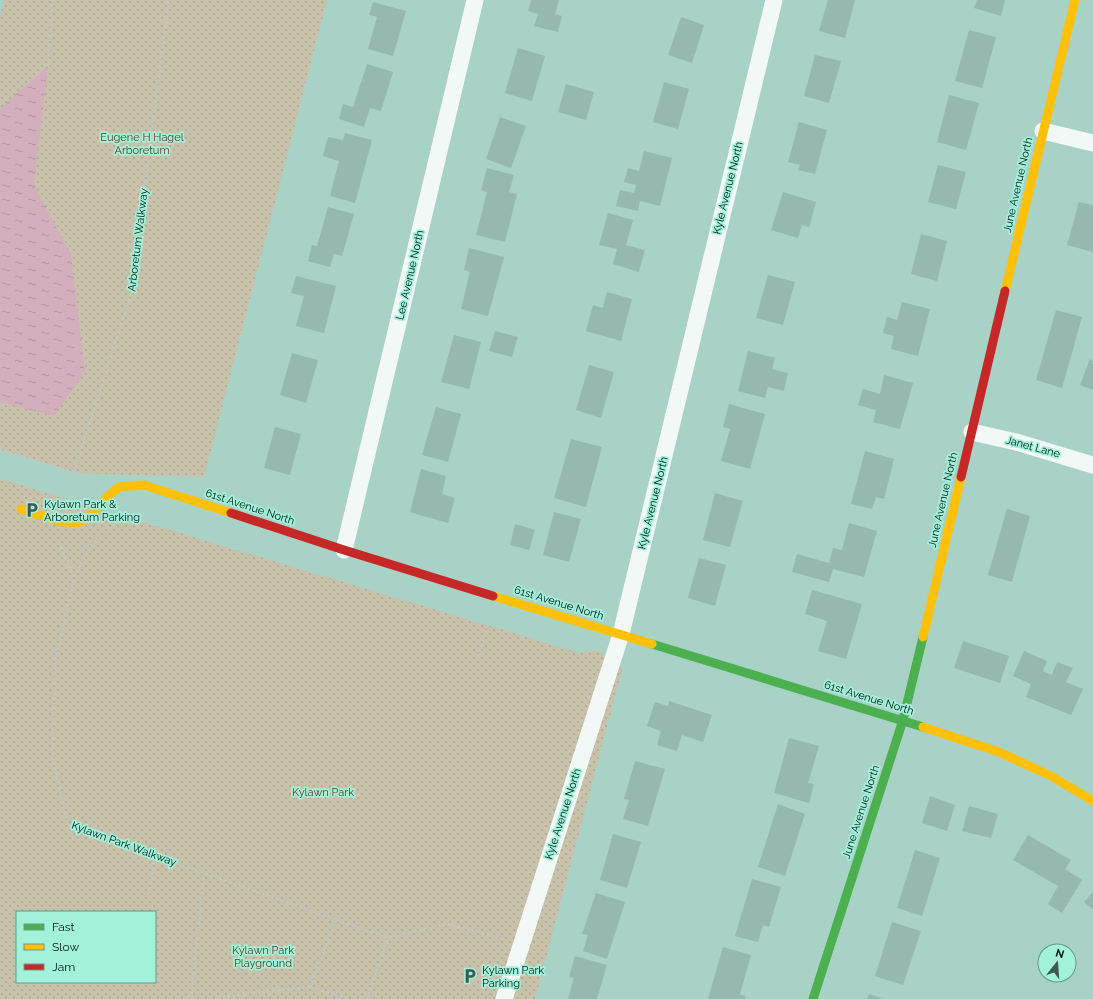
<svg xmlns="http://www.w3.org/2000/svg" width="1093" height="999" font-family="Raleway,sans-serif">
<style>
.park{fill:url(#park-dots);fill-rule:evenodd}
.water{fill:url(#water-ripples)}
.building{fill:#96b9af}
.lines{fill:none;stroke-linecap:round;stroke-linejoin:round}
.path{stroke:#bdcac6;stroke-width:2.5;stroke-dasharray:2 3;stroke-linecap:butt}
.street{stroke:#f2f8f6;stroke-width:17}
.fast{stroke:#4caf50;stroke-width:9}
.slow{stroke:#ffc107;stroke-width:9}
.jam{stroke:#c62828;stroke-width:9}
.labels{text-anchor:middle;dominant-baseline:central;stroke-width:3.5;stroke-linejoin:round;paint-order:stroke}
.park-label{font-size:11px;fill:#603618;stroke:#a2f1da}
.street-label{font-size:11px;fill:#021913;stroke:#a2f1da}
.poi-label{font-size:11px;fill:#021913;stroke:#a2f1da;text-anchor:start}
</style>
<defs>
<pattern id="park-dots" width="8" height="8" patternUnits="userSpaceOnUse"><rect width="8" height="8" fill="#c9c2ab"/><path d="M2 2h.1M6 6h.1" fill="none" stroke="#aba692" stroke-width="1.8" stroke-linecap="round"/></pattern>
<pattern id="water-ripples" width="26" height="14" patternUnits="userSpaceOnUse"><rect width="26" height="14" fill="#d3aebd"/><path d="M2 4q2-2 4 0t4 0M15 11q2-2 4 0t4 0" fill="none" stroke="#b495a2"/></pattern>
</defs>
<rect width="100%" height="100%" fill="#a7d2c5"/>
<g class="park">
<path d="M4 0H327L204 477 77 473 0 450V18Z"/>
<path d="M0 479 580 653 598 650 622 670 535 999H0ZM17 912H155V982H17Z"/>
</g>
<path class="water" d="M48 66 34 186 71 254 85 372 54 416 0 402V108Z"/>
<g class="building">
<path d="M531 0H559L555 14 562 16 558 32 534 26 538 14 528 11Z"/>
<path d="M828 0H855L845 38 819 31Z"/>
<path d="M977 0H1005L1001 16 974 8Z"/>
<path d="M373 2 406 11 393 56 368 49 377 17 369 15Z"/>
<path d="M681 17 704 25 692 63 668 55Z"/>
<path d="M969 30 996 37 982 88 955 81Z"/>
<path d="M518 48 545 56 532 101 505 93Z"/>
<path d="M815 55 841 61 829 103 804 96Z"/>
<path d="M367 64 393 72 381 111 370 108 364 127 339 119 343 104 353 107Z"/>
<path d="M664 82 689 89 678 129 653 122Z"/>
<path d="M566 84 594 92 586 120 558 112Z"/>
<path d="M949 95 979 103 966 150 937 142Z"/>
<path d="M500 117 526 126 511 168 486 159Z"/>
<path d="M799 122 827 130 815 174 798 170 800 165 788 162Z"/>
<path d="M345 133 372 140 355 203 330 196 339 161 323 156 328 137 343 140Z"/>
<path d="M644 151 672 158 660 206 640 201 638 211 616 206 620 190 634 193 636 185 624 182 628 168 639 171Z"/>
<path d="M938 165 966 172 956 209 928 202Z"/>
<path d="M487 168 514 175 509 192 517 194 505 242 476 235 487 192 481 190Z"/>
<path d="M783 192 816 202 809 227 802 225 798 238 771 230Z"/>
<path d="M1079 202 1093 205V252L1067 245Z"/>
<path d="M328 207 354 214 342 256 334 254 330 267 308 261 312 245 317 246Z"/>
<path d="M608 213 633 220 626 245 645 250 639 272 613 264 617 249 599 245Z"/>
<path d="M921 234 947 241 937 281 911 274Z"/>
<path d="M469 248 504 257 488 316 461 309 470 272 464 270Z"/>
<path d="M768 275 795 282 783 325 756 318Z"/>
<path d="M296 276 336 286 324 333 296 326 304 296 291 293Z"/>
<path d="M607 292 632 299 621 341 586 331 593 305 603 308Z"/>
<path d="M902 302 930 309 918 356 891 349 894 336 883 333 887 317 897 320Z"/>
<path d="M1056 310 1082 317 1062 388 1036 380Z"/>
<path d="M495 331 518 337 512 357 489 351Z"/>
<path d="M454 335 481 342 469 389 441 382Z"/>
<path d="M748 351 775 358 772 369 788 373 784 391 768 387 765 398 738 391Z"/>
<path d="M292 353 318 360 306 403 280 395Z"/>
<path d="M1090 359 1093 361V390L1080 385Z"/>
<path d="M589 365 614 372 601 418 576 410Z"/>
<path d="M884 375 913 383 900 429 873 422 876 410 858 405 863 389 880 394Z"/>
<path d="M729 404 765 414 750 469 721 461 730 429 723 427Z"/>
<path d="M436 407 461 414 448 462 422 455Z"/>
<path d="M275 427 301 434 290 475 264 468Z"/>
<path d="M571 439 602 447 586 507 554 498Z"/>
<path d="M865 451 894 459 884 499 876 497 872 509 851 504Z"/>
<path d="M421 469 446 476 442 494 455 498 448 523 410 512Z"/>
<path d="M715 493 743 501 730 547 703 540Z"/>
<path d="M1007 509 1030 516 1012 582 988 575Z"/>
<path d="M554 512 581 519 569 562 543 555Z"/>
<path d="M849 523 877 531 864 577 833 569 829 582 792 572 797 554 829 563 833 548 842 550Z"/>
<path d="M515 524 535 530 529 550 510 545Z"/>
<path d="M699 558 726 565 715 606 688 598Z"/>
<path d="M812 590 862 604 846 659 818 651 827 621 805 614Z"/>
<path d="M963 641 1009 656 1000 683 954 668Z"/>
<path d="M1024 651 1047 661 1043 671 1052 675 1057 662 1073 668 1066 682 1083 689 1071 715 1026 697 1031 684 1013 676Z"/>
<path d="M669 701 712 715 703 742 682 735 677 751 657 745 661 731 647 726 655 702 668 706Z"/>
<path d="M789 738 819 746 808 783 814 784 809 803 774 793Z"/>
<path d="M635 761 665 769 648 826 623 819 629 800 624 799Z"/>
<path d="M930 796 955 805 947 831 922 823Z"/>
<path d="M778 804 805 814 785 876 758 867Z"/>
<path d="M969 806 998 814 991 838 962 831Z"/>
<path d="M613 834 641 842 627 888 600 880Z"/>
<path d="M1028 835 1071 860 1065 869 1082 880 1062 913 1048 904 1058 886 1013 860Z"/>
<path d="M915 850 940 858 922 916 897 908Z"/>
<path d="M752 879 781 887 769 927 763 925 758 942 735 936Z"/>
<path d="M1093 892V910L1084 902Z"/>
<path d="M596 893 625 902 607 959 583 951 588 935 582 934Z"/>
<path d="M892 922 921 931 903 985 875 976Z"/>
<path d="M723 947 751 955 740 994 746 996 745 999H708Z"/>
<path d="M575 956 607 965 597 999H568L574 978 569 977Z"/>
<path d="M869 994 884 999H867Z"/>
</g>
<g class="lines">
<g class="path">
<path d="M48 66 52 0"/>
<path d="M0 450 74 472 86 476 93 483"/>
<path d="M66 501 74 472 130 297 169 0"/>
<path d="M108 529 130 515 124 510"/>
<path d="M59 543 74 577 55 662 53 760 68 825 388 938 447 924 505 939"/>
<path d="M74 577 89 549 98 538"/>
<path d="M478 656 488 625"/>
<path d="M149 894 156 857"/>
<path d="M310 987 336 920"/>
<path d="M191 999 204 873"/>
<path d="M218 999 247 993 310 987 349 999"/>
<path d="M367 999 388 938"/>
</g>
<g class="street">
<path d="M1043 131 1093 143"/>
<path d="M972 432 1016 442 1093 465"/>
<path d="M344 550 475 0"/>
<path d="M504 999 621 634 774 0"/>
</g>
<g class="fast">
<path d="M652 644 923 727"/>
<path d="M813 999 903 720 923 637"/>
</g>
<g class="slow">
<path d="M1005 291 1075 0"/>
<path d="M21 509 57 521 78 523 88 518 109 495 119 487 144 485 231 513"/>
<path d="M493 596 652 644"/>
<path d="M923 637 961 477"/>
<path d="M923 727 999 752 1051 776 1093 801"/>
</g>
<g class="jam">
<path d="M961 477 1005 291"/>
<path d="M231 513 344 550 493 596"/>
</g>
</g>
<defs>
<symbol id="parking-bare" viewBox="-9 -9 18 18"><path d="M-3.5-5.5H1a3.5 3.5 0 0 1 0 7H-1V5.5H-3.5ZM-1-3.4V-.6H.8a1.4 1.4 0 0 0 0-2.8Z" fill="#3c5a51" stroke="#a2f1da" stroke-width="2.5" paint-order="stroke"/></symbol>
</defs>
<g fill-rule="evenodd">
<use href="#parking-bare" x="21" y="499" width="22" height="22"/>
<use href="#parking-bare" x="459" y="965" width="22" height="22"/>
</g>
<g class="labels">
<g class="park-label">
<text x="142" y="137">Eugene H Hagel<tspan x="142" dy="13">Arboretum</tspan></text>
<text x="323" y="792">Kylawn Park</text>
<text x="263" y="950">Kylawn Park<tspan x="263" dy="13">Playground</tspan></text>
</g>
<g class="street-label">
<text transform="translate(1018 185) rotate(-77)">June Avenue North</text>
<text transform="translate(728 188) rotate(-76)">Kyle Avenue North</text>
<text transform="translate(138 240) rotate(-83)">Arboretum Walkway</text>
<text transform="translate(410 275) rotate(-77)">Lee Avenue North</text>
<text transform="translate(1033 447) rotate(15)">Janet Lane</text>
<text transform="translate(943 500) rotate(-77)">June Avenue North</text>
<text transform="translate(653 503) rotate(-76)">Kyle Avenue North</text>
<text transform="translate(250 507) rotate(18)">61st Avenue North</text>
<text transform="translate(559 603) rotate(17)">61st Avenue North</text>
<text transform="translate(869 698) rotate(17)">61st Avenue North</text>
<text transform="translate(861 812) rotate(-72)">June Avenue North</text>
<text transform="translate(563 814) rotate(-72)">Kyle Avenue North</text>
<text transform="translate(124 844) rotate(20)">Kylawn Park Walkway</text>
</g>
<g class="poi-label">
<text x="44" y="504">Kylawn Park &amp;<tspan x="44" dy="13">Arboretum Parking</tspan></text>
<text x="482" y="970">Kylawn Park<tspan x="482" dy="13">Parking</tspan></text>
</g>
</g>
<rect x="16" y="911" width="140" height="72" fill="#a2f1da" stroke="#629b8a"/>
<rect x="24" y="924" width="20" height="6" fill="#4caf50" stroke="#629b8a"/>
<text x="52" y="931" font-size="12" fill="#021913">Fast</text>
<rect x="24" y="944" width="20" height="6" fill="#ffc107" stroke="#629b8a"/>
<text x="52" y="951" font-size="12" fill="#021913">Slow</text>
<rect x="24" y="964" width="20" height="6" fill="#c62828" stroke="#629b8a"/>
<text x="52" y="971" font-size="12" fill="#021913">Jam</text>
<g transform="translate(1057 963) rotate(17)"><circle r="19" fill="#a2f1da" stroke="#629b8a"/>
<path d="M0-3L7 15L0 10L-7 15Z" fill="#3c5a51"/>
<text y="-6" font-size="11" font-weight="bold" text-anchor="middle" fill="#021913">N</text>
</g>
</svg>
